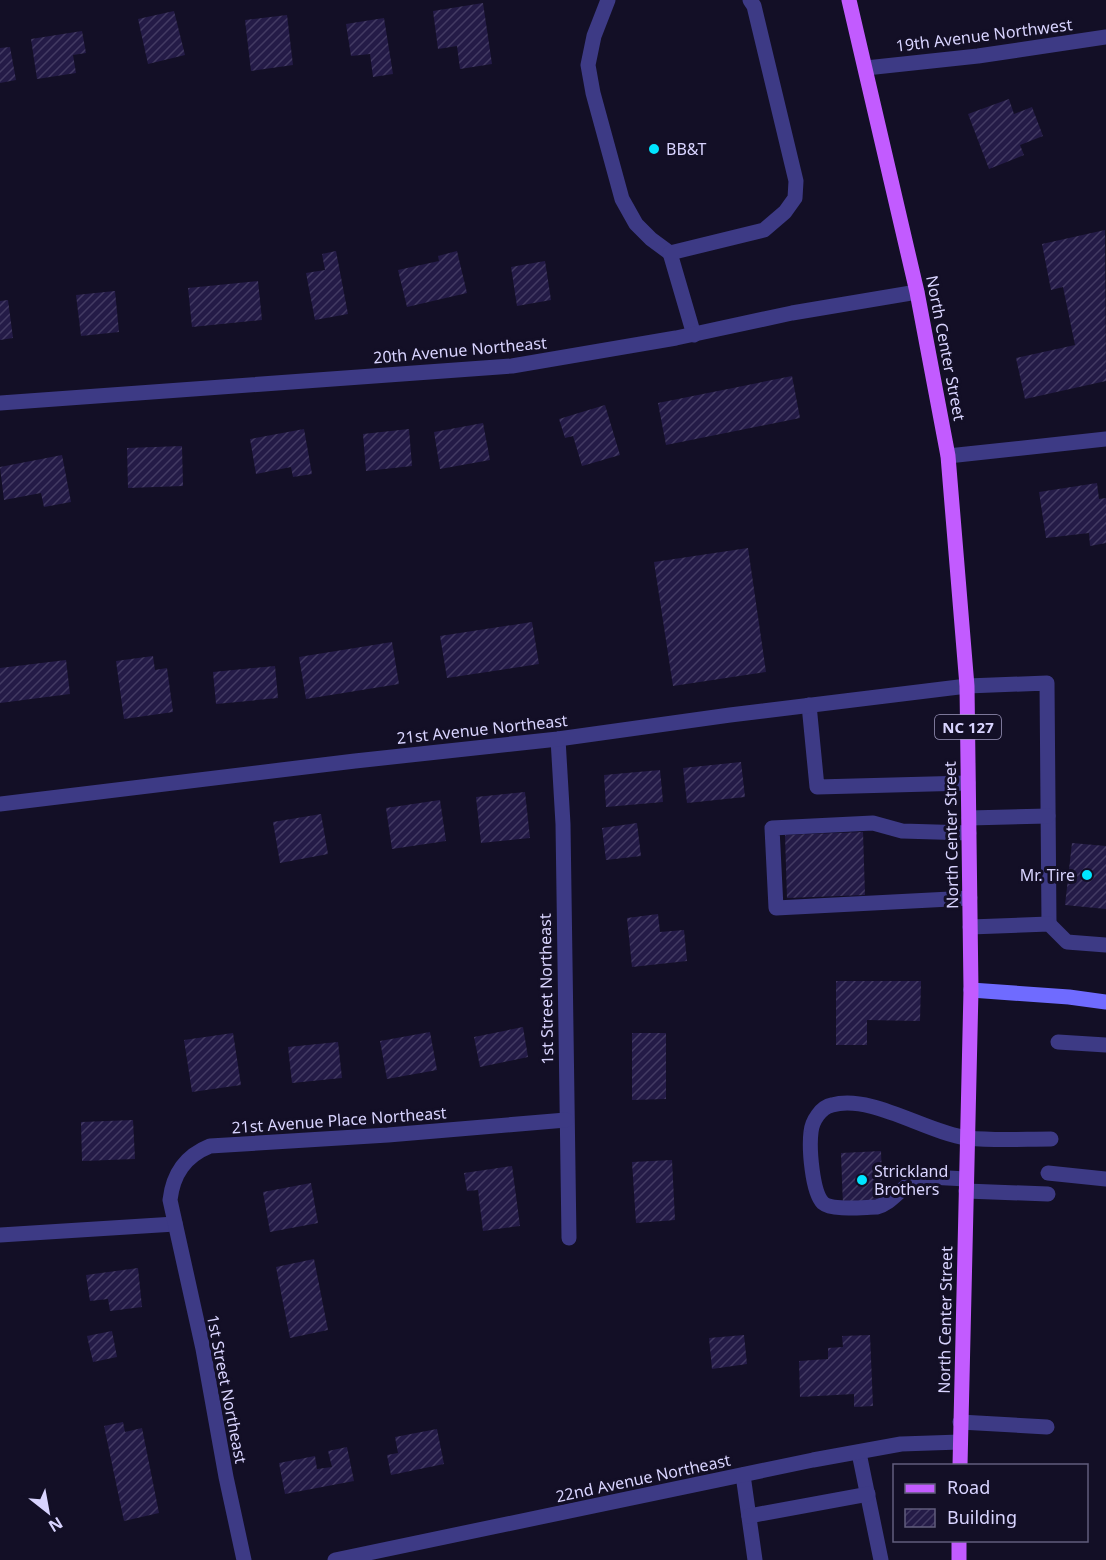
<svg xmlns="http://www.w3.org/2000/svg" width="1106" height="1560" font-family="'Noto Sans',sans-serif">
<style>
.building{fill:url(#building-hatch)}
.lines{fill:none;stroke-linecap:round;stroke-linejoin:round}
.lane{stroke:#3d3a85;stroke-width:15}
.street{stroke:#3d3a85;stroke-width:15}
.secondary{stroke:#6f6bff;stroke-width:15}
.primary{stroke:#c25bff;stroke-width:15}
.poi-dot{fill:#00e5ff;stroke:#130f26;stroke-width:2}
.labels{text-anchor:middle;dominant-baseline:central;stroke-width:6;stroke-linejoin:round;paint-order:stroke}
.shield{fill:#130f26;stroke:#9e99be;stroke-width:1.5}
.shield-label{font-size:15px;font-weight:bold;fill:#d9d4ff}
.street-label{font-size:16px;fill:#d9d4ff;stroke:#130f26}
.poi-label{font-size:16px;fill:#d9d4ff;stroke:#130f26;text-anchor:start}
</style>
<defs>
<pattern id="building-hatch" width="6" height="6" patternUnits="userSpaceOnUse" patternTransform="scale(1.5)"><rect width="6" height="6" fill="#241b47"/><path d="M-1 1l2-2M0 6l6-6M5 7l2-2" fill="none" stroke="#433b63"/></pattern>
</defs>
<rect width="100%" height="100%" fill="#130f26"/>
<g class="building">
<path d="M483 3 492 64 460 69 457 46 438 49 433 11Z"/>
<path d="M174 11 185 55 148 64 138 19Z"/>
<path d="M287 15 293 65 251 71 245 20Z"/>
<path d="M384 18 393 74 373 77 370 54 351 56 346 24Z"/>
<path d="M82 31 86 53 73 55 76 73 37 79 31 39Z"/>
<path d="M10 47 16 80 0 83V48Z"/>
<path d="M1009 99 1014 114 1032 107 1043 136 1020 145 1024 155 989 169 968 114Z"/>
<path d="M1105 230 1106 381 1025 399 1016 358 1075 345 1063 287 1051 290 1042 244Z"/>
<path d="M336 251 348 314 315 320 306 273 325 270 322 254Z"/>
<path d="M457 251 467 293 407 307 398 270 439 261 438 256Z"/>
<path d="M545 261 551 300 517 306 511 267Z"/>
<path d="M258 281 262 320 192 327 188 288Z"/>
<path d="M115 291 119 332 81 336 76 295Z"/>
<path d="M8 300 13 338 0 340V301Z"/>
<path d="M792 376 800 418 666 445 658 403Z"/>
<path d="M605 405 620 455 582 466 573 436 565 438 559 419Z"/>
<path d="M483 423 490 460 440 469 434 432Z"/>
<path d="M304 429 312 474 293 477 291 467 256 474 250 439Z"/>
<path d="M409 429 412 466 366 471 363 434Z"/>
<path d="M182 446 183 486 128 488 127 448Z"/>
<path d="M62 455 71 502 44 507 41 493 4 500 0 467Z"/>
<path d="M1097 483 1099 499 1106 498V543L1090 546 1089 533 1046 538 1039 492Z"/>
<path d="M748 548 766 672 673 686 654 562Z"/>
<path d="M532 622 539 664 447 678 440 636Z"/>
<path d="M392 642 399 684 306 699 299 657Z"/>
<path d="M153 656 155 670 167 668 173 712 124 719 116 661Z"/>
<path d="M66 660 70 694 0 703V668Z"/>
<path d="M275 666 278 698 216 704 213 672Z"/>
<path d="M741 762 745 797 687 803 683 768Z"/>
<path d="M660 770 663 802 606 807 604 775Z"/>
<path d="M525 792 530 838 481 843 476 797Z"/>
<path d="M440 800 446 841 392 849 386 808Z"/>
<path d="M321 814 328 854 280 863 273 822Z"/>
<path d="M637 823 641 856 606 860 602 828Z"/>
<path d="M863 832 865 895 787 898 785 835Z"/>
<path d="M1072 843 1106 846V909L1065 905Z"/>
<path d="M658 914 660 932 684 930 687 961 632 967 627 918Z"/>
<path d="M836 981H921L920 1021 867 1020V1045H836Z"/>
<path d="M523 1027 528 1057 480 1067 474 1037Z"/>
<path d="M430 1032 437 1070 387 1079 380 1041Z"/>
<path d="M233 1033 241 1085 192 1092 184 1040Z"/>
<path d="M632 1033H666V1099L632 1100Z"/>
<path d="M338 1042 342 1078 292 1083 288 1047Z"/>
<path d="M133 1120 135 1159 82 1161 81 1122Z"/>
<path d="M881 1151 883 1204 843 1206 841 1153Z"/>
<path d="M672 1160 675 1220 636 1223 632 1162Z"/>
<path d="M512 1166 520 1226 483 1231 478 1190 467 1191 464 1173Z"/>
<path d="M311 1183 318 1223 270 1232 263 1192Z"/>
<path d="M314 1259 328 1330 290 1338 276 1267Z"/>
<path d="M138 1268 142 1307 110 1311 108 1299 90 1301 86 1275Z"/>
<path d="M112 1331 117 1357 93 1362 87 1336Z"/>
<path d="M744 1335 747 1364 712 1369 709 1338Z"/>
<path d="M870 1335 873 1406 854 1407V1394L800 1397 799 1361 828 1359V1348L843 1347 842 1336Z"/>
<path d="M123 1422 125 1432 142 1428 159 1513 124 1521 104 1426Z"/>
<path d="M437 1429 444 1464 391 1475 387 1455 398 1453 395 1437Z"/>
<path d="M347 1447 354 1481 285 1494 279 1463 315 1456 317 1469 332 1467 328 1451Z"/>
</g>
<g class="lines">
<g class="lane">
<path d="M608 0 594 36 588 65 593 93 622 199 636 224 651 239 670 253"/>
<path d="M694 335 670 253 764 230 785 212 795 198 796 181 754 6 750 0"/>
<path d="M967 686 1047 683 1049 924"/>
<path d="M809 705 817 787 968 783"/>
<path d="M969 818 1048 816"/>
<path d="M969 833 902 831 873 823 772 828 776 908 970 898"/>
<path d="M970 927 1049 924 1067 942 1106 945"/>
<path d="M1058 1042 1106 1045"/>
<path d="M1048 1173 1106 1179"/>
<path d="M966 1179C951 1179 927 1174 913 1182 899 1189 892 1203 877 1207 865 1207 832 1211 823 1203 812 1192 809 1148 811 1132 812 1121 821 1107 832 1105 872 1094 927 1133 968 1138 995 1141 1024 1139 1051 1139"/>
<path d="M966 1191 1048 1194"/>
<path d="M960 1422 1047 1427"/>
<path d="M859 1453 881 1560"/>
<path d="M743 1475 755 1560"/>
<path d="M749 1516 868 1494"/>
</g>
<g class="street">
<path d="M866 68 978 56 1106 37"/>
<path d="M0 403 512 366 676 338 792 313 917 292"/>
<path d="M948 456 1106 439"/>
<path d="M558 739 563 824 569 1238"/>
<path d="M0 804 355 761 558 739 730 715 967 686"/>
<path d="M0 1235 175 1224"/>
<path d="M244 1560 226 1477 203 1349 170 1200C173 1174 185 1156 210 1146L388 1135 566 1120"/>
<path d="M335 1560 813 1460 901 1444 960 1442"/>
</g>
<path class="secondary" d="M971 990 1069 997 1106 1002"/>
<g class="primary">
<path d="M849 0 917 292 948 456 967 686 971 990 960 1466"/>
<path d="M959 1560V1540"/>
</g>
</g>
<g class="poi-dot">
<circle cx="654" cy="149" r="6"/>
<circle cx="1087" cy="875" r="6"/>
<circle cx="862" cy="1180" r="6"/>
</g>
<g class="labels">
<rect class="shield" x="935" y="715" width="66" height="24" rx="4.5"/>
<g class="shield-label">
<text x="968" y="727">NC 127</text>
</g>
<g class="street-label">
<text transform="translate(984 35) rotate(-7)">19th Avenue Northwest</text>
<text transform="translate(946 348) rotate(79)">North Center Street</text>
<text transform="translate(460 350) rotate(-5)">20th Avenue Northeast</text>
<text transform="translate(482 729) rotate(-6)">21st Avenue Northeast</text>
<text transform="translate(951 835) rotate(-91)">North Center Street</text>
<text transform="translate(546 989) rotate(-91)">1st Street Northeast</text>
<text transform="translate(339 1120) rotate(-4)">21st Avenue Place Northeast</text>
<text transform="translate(945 1320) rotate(-89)">North Center Street</text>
<text transform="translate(227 1389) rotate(79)">1st Street Northeast</text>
<text transform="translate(643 1478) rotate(-12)">22nd Avenue Northeast</text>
</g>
<g class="poi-label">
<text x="666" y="149">BB&amp;T</text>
<text x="1075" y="875" text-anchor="end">Mr. Tire</text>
<text x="874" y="1171">Strickland<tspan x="874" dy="18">Brothers</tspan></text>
</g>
</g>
<rect x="893" y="1464" width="195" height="78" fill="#130f26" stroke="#625e7d" stroke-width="1.5"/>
<rect x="905" y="1484" width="30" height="9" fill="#c25bff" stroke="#625e7d" stroke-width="1.5"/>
<text x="947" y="1494" font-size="18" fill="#d9d4ff">Road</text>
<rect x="905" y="1509" width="30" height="18" fill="url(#building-hatch)" stroke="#625e7d" stroke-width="1.5"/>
<text x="947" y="1524" font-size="18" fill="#d9d4ff">Building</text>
<g transform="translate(48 1512) rotate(149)" stroke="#130f26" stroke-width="4.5" paint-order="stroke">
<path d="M0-4.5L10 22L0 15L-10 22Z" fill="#d9d4ff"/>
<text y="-9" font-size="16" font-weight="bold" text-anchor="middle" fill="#d9d4ff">N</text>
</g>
</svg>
